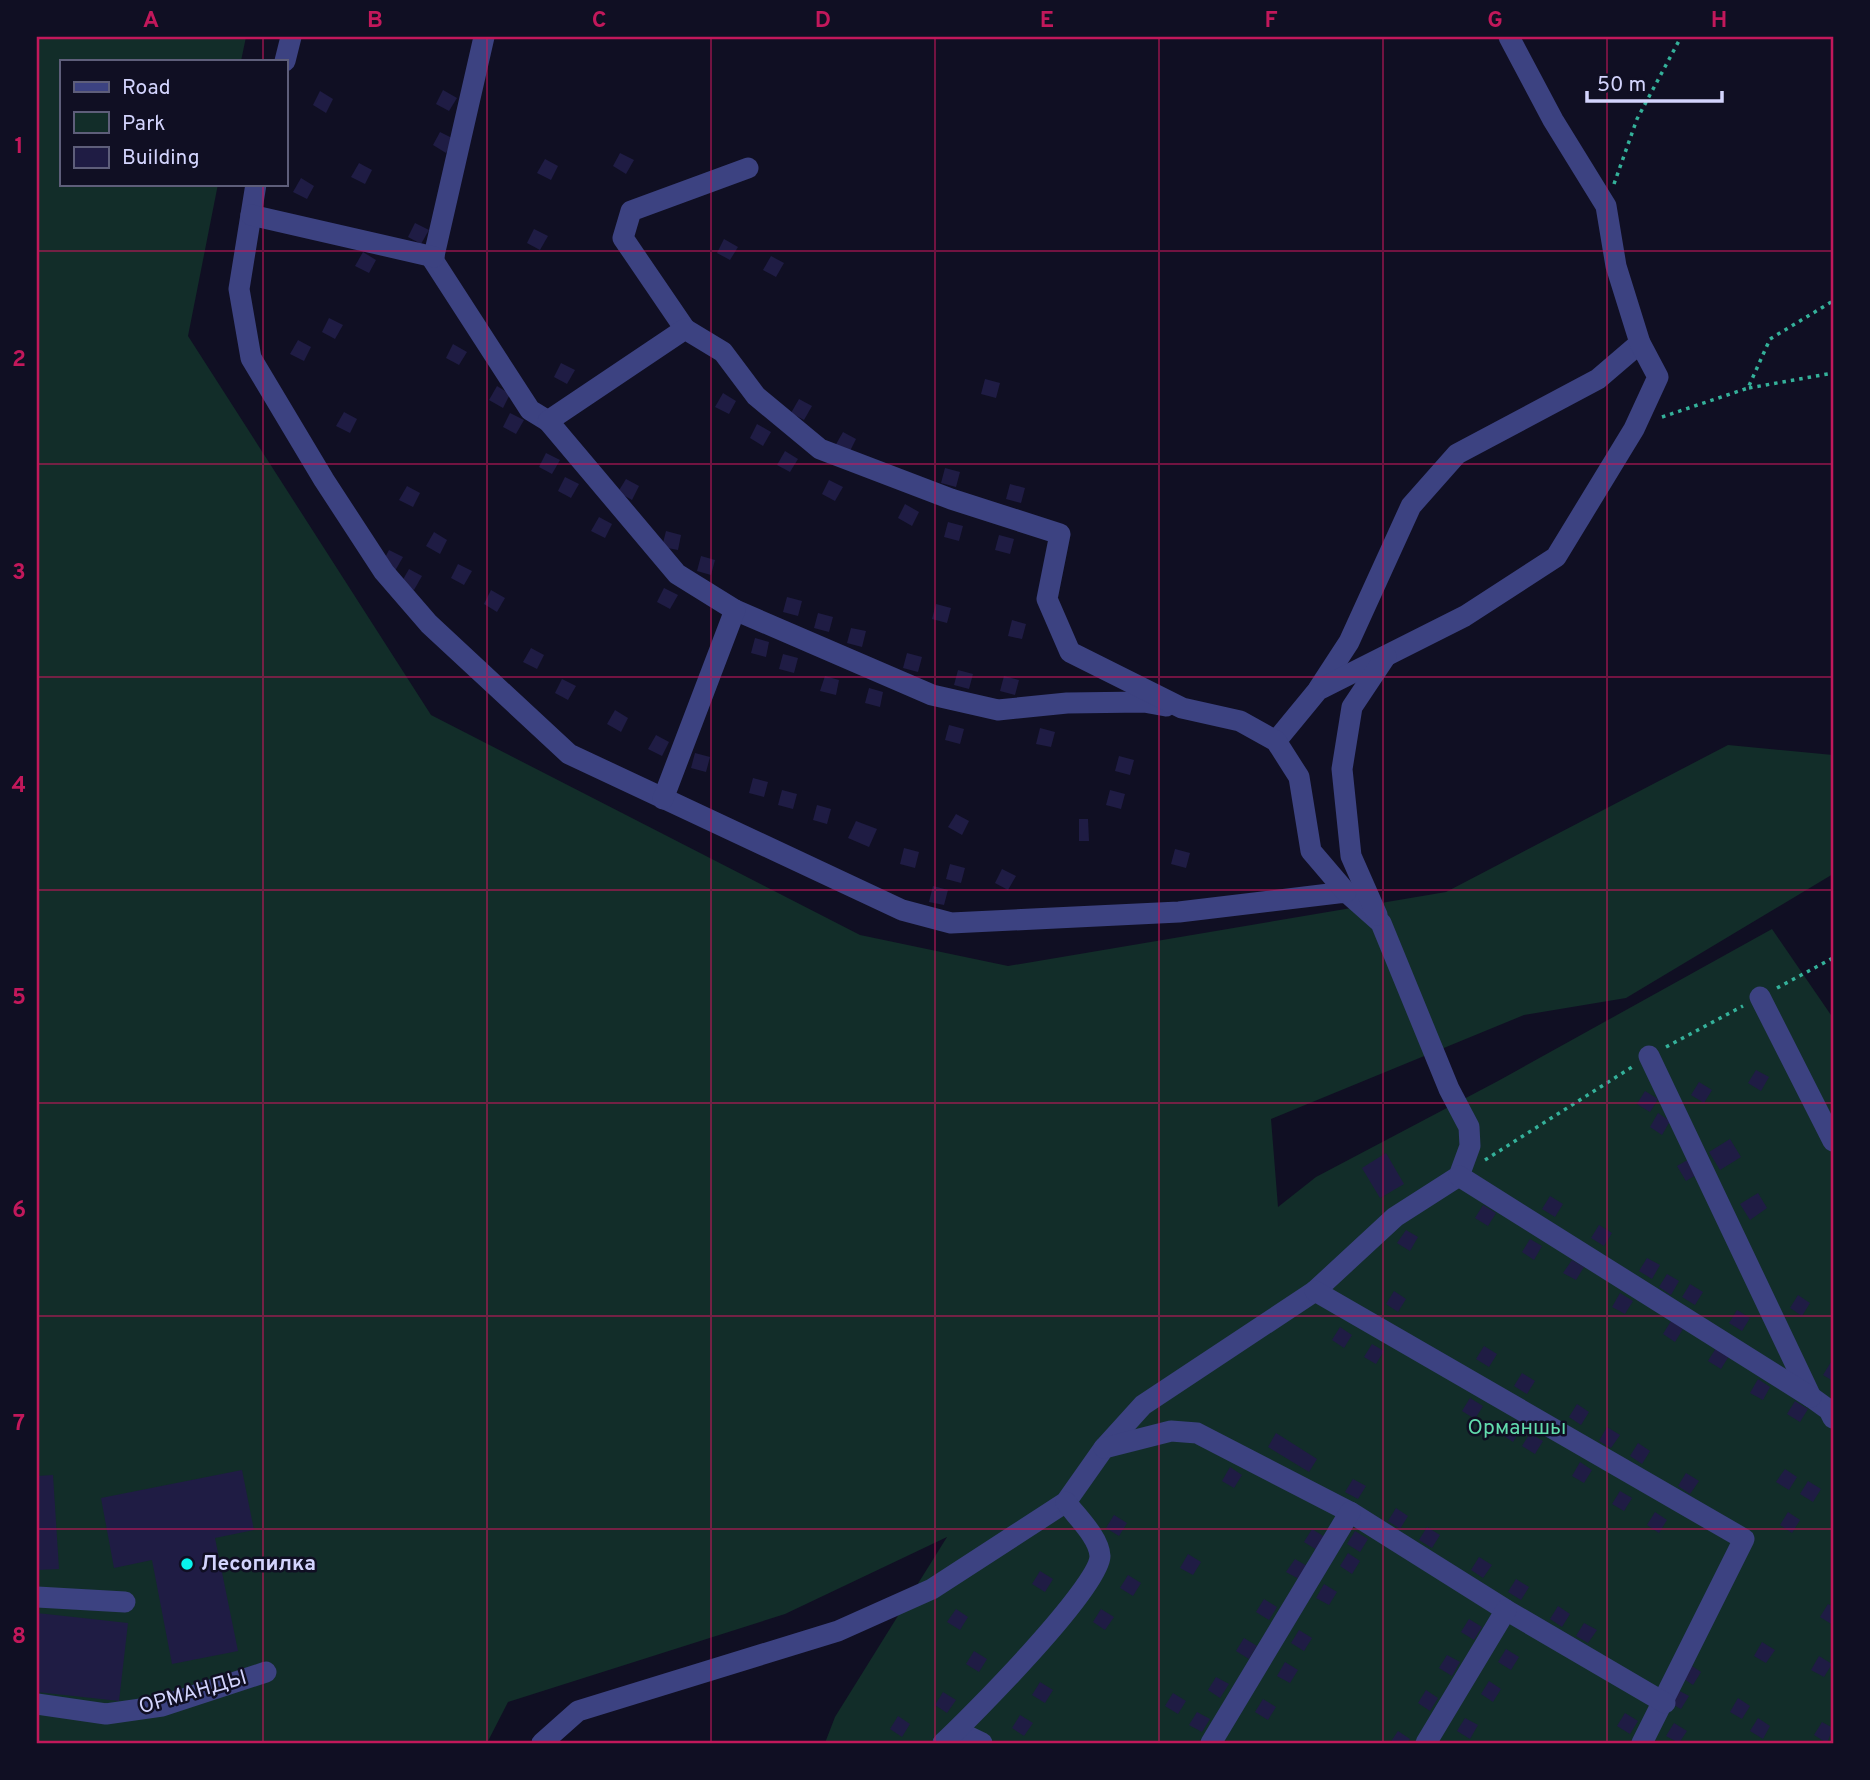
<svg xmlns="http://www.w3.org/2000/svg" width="1870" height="1780" font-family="Overpass,sans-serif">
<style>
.green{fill:#122d29}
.building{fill:#1f1c44}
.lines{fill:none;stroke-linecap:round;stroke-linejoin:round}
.path{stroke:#34b19a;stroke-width:3.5;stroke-dasharray:3.5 5;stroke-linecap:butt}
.minor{stroke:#3c4281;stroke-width:21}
.grid{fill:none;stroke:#c2185b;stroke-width:2;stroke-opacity:0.55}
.poi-dot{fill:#09f3ed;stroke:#100f23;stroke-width:2.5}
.labels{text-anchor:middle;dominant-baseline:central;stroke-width:5;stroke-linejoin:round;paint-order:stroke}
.park-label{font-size:21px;fill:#62dbad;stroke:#100f23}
.poi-label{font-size:21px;font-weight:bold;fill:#d3d4fd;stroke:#100f23;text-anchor:start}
.street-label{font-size:21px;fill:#d3d4fd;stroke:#100f23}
.neatline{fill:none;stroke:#c2185b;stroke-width:2.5}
.grid-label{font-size:23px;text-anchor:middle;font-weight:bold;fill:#c2185b}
</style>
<rect width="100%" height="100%" fill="#100f23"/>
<path class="green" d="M37 37H246L241 61H61V184H218L188 336 431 715 860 935 1008 966 1446 892 1728 745 1833 755V874L1626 998 1524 1015 1271 1119 1278 1207 1316 1177 1498 1081 1772 929 1833 1018V1743H825L835 1717 947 1537 785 1614 508 1702 487 1743H37Z"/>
<g class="building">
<path d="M443 90 457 98 449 111 436 104Z"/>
<path d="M320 91 333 99 326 113 313 105Z"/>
<path d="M440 132 454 139 446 153 433 145Z"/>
<path d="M620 153 634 160 626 174 613 166Z"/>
<path d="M545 159 558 166 551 180 537 173Z"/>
<path d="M359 163 372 170 365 184 351 177Z"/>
<path d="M301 178 314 186 307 199 293 192Z"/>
<path d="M415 223 429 230 421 244 408 237Z"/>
<path d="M534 229 548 236 540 250 527 243Z"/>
<path d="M724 239 738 247 730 260 717 253Z"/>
<path d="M363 252 376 260 369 273 355 266Z"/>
<path d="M771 256 784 263 776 277 763 270Z"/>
<path d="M329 318 343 325 335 339 322 332Z"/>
<path d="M298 340 311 347 304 361 290 354Z"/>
<path d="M453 344 467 352 459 365 446 358Z"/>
<path d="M561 363 575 370 567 384 554 377Z"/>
<path d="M985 379 1000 383 996 398 981 394Z"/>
<path d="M497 386 510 394 503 408 489 400Z"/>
<path d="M723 393 736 401 729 414 715 407Z"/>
<path d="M799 399 812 406 804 420 791 413Z"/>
<path d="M344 412 357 419 350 433 336 426Z"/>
<path d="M510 413 524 420 516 434 503 427Z"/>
<path d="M757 424 771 432 763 446 750 438Z"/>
<path d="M843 432 856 439 849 453 835 446Z"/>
<path d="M785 451 798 459 790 472 777 465Z"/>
<path d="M546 453 560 460 552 474 539 467Z"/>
<path d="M945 468 960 472 956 487 941 483Z"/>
<path d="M565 477 579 484 571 498 558 491Z"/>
<path d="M626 479 639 486 632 500 618 492Z"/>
<path d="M829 480 843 487 835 501 822 494Z"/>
<path d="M1010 484 1025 488 1021 503 1006 499Z"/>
<path d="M407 486 420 493 413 507 399 500Z"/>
<path d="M905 504 919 512 912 526 898 518Z"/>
<path d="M599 517 612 524 605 538 591 531Z"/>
<path d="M948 522 963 526 959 541 944 537Z"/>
<path d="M666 531 681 535 678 550 662 547Z"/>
<path d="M434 532 447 540 440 554 426 546Z"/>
<path d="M999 535 1014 539 1010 554 995 550Z"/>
<path d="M389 550 403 557 395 571 382 563Z"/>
<path d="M701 556 715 560 711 575 697 571Z"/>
<path d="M458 564 472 571 464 585 451 578Z"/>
<path d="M409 569 422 576 414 590 401 583Z"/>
<path d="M664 588 678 595 670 609 657 602Z"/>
<path d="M491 590 505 598 497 612 484 604Z"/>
<path d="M787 597 802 601 798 616 783 612Z"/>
<path d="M936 604 951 608 947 623 932 619Z"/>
<path d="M818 613 833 617 829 632 814 628Z"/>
<path d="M1012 620 1026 624 1022 639 1008 636Z"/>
<path d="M851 628 866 631 862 647 847 643Z"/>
<path d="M755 638 769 642 766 657 751 653Z"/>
<path d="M531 648 544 655 537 669 523 662Z"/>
<path d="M907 653 922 657 918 672 903 668Z"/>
<path d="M783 654 798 658 794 673 779 669Z"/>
<path d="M958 670 973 674 969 689 954 685Z"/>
<path d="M825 676 839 680 836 695 820 691Z"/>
<path d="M1004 676 1019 680 1015 695 1000 691Z"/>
<path d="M562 679 576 686 568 700 555 693Z"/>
<path d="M869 688 883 692 880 707 865 703Z"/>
<path d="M615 710 628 718 621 732 607 724Z"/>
<path d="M949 725 964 729 960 744 945 740Z"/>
<path d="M1040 728 1055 732 1051 747 1036 744Z"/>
<path d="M656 735 669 742 662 756 648 749Z"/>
<path d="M695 753 710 757 706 772 691 768Z"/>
<path d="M1119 756 1134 760 1130 775 1115 771Z"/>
<path d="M753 778 768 782 764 797 749 793Z"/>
<path d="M782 790 797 794 793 809 778 805Z"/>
<path d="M1110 790 1125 794 1121 809 1106 805Z"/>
<path d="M817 805 831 809 827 824 813 820Z"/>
<path d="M956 814 969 821 962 835 948 827Z"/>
<path d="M1079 819H1088L1089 841H1079Z"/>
<path d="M856 821 877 829 869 847 848 838Z"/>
<path d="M904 848 919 852 915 868 900 864Z"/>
<path d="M1175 849 1190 853 1186 868 1171 864Z"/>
<path d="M950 864 965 868 961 883 946 879Z"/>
<path d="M1002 869 1016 876 1008 890 995 883Z"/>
<path d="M933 886 948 890 944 905 929 902Z"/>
<path d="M1756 1070 1769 1077 1761 1091 1748 1083Z"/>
<path d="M1699 1082 1712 1090 1704 1103 1691 1095Z"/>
<path d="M1645 1091 1658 1099 1650 1112 1637 1104Z"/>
<path d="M1658 1113 1670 1121 1662 1135 1650 1127Z"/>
<path d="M1730 1139 1741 1157 1720 1170 1709 1152Z"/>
<path d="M1386 1153 1404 1184 1380 1198 1362 1168Z"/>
<path d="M1691 1158 1701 1172 1686 1181 1677 1166Z"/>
<path d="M1758 1193 1767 1208 1750 1220 1740 1204Z"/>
<path d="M1550 1196 1563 1204 1555 1217 1542 1209Z"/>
<path d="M1483 1205 1496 1213 1488 1226 1475 1218Z"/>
<path d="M1599 1225 1612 1233 1604 1246 1591 1238Z"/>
<path d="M1406 1230 1418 1237 1410 1251 1397 1243Z"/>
<path d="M1530 1239 1542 1246 1534 1260 1522 1252Z"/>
<path d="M1647 1258 1660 1265 1652 1279 1639 1271Z"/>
<path d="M1572 1260 1584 1267 1576 1280 1563 1273Z"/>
<path d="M1667 1274 1679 1281 1671 1295 1659 1287Z"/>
<path d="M1690 1284 1703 1292 1695 1305 1682 1297Z"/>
<path d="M1394 1291 1406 1299 1398 1312 1386 1304Z"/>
<path d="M1620 1293 1633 1301 1625 1314 1612 1307Z"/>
<path d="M1798 1295 1810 1303 1802 1316 1790 1308Z"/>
<path d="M1737 1310 1750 1318 1742 1331 1729 1323Z"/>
<path d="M1671 1321 1683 1329 1675 1342 1663 1334Z"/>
<path d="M1340 1327 1352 1335 1344 1348 1332 1340Z"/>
<path d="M1372 1344 1384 1351 1376 1364 1364 1357Z"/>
<path d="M1484 1346 1497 1354 1489 1367 1476 1359Z"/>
<path d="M1716 1348 1729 1356 1721 1369 1708 1361Z"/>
<path d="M1831 1362 1833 1363V1381L1823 1375Z"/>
<path d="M1522 1373 1535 1381 1527 1394 1514 1386Z"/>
<path d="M1758 1379 1770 1387 1763 1400 1750 1393Z"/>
<path d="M1470 1398 1483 1406 1475 1419 1462 1411Z"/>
<path d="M1795 1401 1808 1409 1800 1422 1787 1414Z"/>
<path d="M1577 1404 1589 1412 1581 1425 1569 1417Z"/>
<path d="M1509 1421 1521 1429 1513 1442 1501 1434Z"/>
<path d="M1607 1427 1620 1435 1611 1448 1599 1441Z"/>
<path d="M1276 1433 1317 1459 1309 1472 1268 1447Z"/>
<path d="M1530 1433 1543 1441 1535 1454 1522 1446Z"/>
<path d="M1638 1443 1650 1451 1642 1464 1630 1456Z"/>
<path d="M1580 1462 1592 1470 1584 1483 1572 1476Z"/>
<path d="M1230 1467 1242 1475 1234 1488 1222 1481Z"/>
<path d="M1785 1469 1797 1477 1789 1490 1776 1482Z"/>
<path d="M242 1470 254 1530 215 1538 238 1651 172 1664 152 1560 114 1568 101 1498Z"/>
<path d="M1686 1473 1699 1481 1690 1494 1678 1486Z"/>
<path d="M53 1475 59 1569 37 1570V1476Z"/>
<path d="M1353 1479 1366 1486 1358 1499 1345 1492Z"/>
<path d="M1808 1481 1821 1489 1813 1502 1800 1494Z"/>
<path d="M1620 1491 1632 1498 1624 1511 1612 1504Z"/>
<path d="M1396 1508 1408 1516 1400 1529 1388 1521Z"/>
<path d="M1655 1512 1667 1520 1659 1533 1647 1525Z"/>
<path d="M1788 1512 1800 1520 1792 1533 1780 1525Z"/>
<path d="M1114 1515 1127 1523 1119 1536 1106 1528Z"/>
<path d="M1427 1527 1440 1535 1432 1548 1419 1540Z"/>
<path d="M1312 1529 1325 1537 1317 1550 1304 1542Z"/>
<path d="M1355 1531 1368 1539 1360 1552 1347 1544Z"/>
<path d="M1348 1553 1360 1561 1352 1574 1340 1566Z"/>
<path d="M1188 1554 1201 1562 1193 1575 1180 1568Z"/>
<path d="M1479 1557 1492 1565 1483 1578 1471 1570Z"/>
<path d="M1295 1559 1307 1566 1299 1579 1286 1572Z"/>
<path d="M1040 1571 1053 1579 1045 1592 1032 1584Z"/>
<path d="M1128 1575 1141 1583 1133 1596 1120 1588Z"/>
<path d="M1516 1579 1529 1587 1521 1600 1508 1592Z"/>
<path d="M1324 1584 1337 1592 1329 1605 1316 1598Z"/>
<path d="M1264 1599 1277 1607 1269 1620 1256 1612Z"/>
<path d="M1828 1604 1833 1607V1625L1820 1617Z"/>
<path d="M1558 1606 1570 1614 1562 1627 1550 1619Z"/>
<path d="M956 1609 968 1617 960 1630 947 1622Z"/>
<path d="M1101 1609 1114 1617 1105 1630 1093 1622Z"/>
<path d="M37 1613 128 1623 119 1701 37 1692Z"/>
<path d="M1469 1619 1482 1627 1474 1640 1461 1632Z"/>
<path d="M1584 1623 1597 1630 1588 1643 1576 1636Z"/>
<path d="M1299 1630 1312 1638 1304 1651 1291 1643Z"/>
<path d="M1244 1638 1257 1646 1249 1659 1236 1651Z"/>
<path d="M1762 1642 1775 1650 1766 1663 1754 1656Z"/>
<path d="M1506 1649 1519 1657 1511 1670 1498 1662Z"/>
<path d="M974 1651 987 1659 979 1672 966 1664Z"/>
<path d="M1447 1655 1460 1662 1452 1676 1439 1668Z"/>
<path d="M1819 1656 1832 1664 1824 1677 1811 1670Z"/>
<path d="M1285 1662 1298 1670 1290 1683 1277 1676Z"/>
<path d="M1689 1664 1701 1672 1693 1685 1681 1677Z"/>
<path d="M1216 1677 1229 1684 1220 1698 1208 1690Z"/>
<path d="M1489 1681 1501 1689 1493 1702 1481 1694Z"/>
<path d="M1040 1682 1053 1690 1045 1703 1032 1695Z"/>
<path d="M1676 1689 1689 1696 1681 1709 1668 1702Z"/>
<path d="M1426 1690 1438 1698 1430 1711 1418 1703Z"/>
<path d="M943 1692 956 1700 947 1713 935 1705Z"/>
<path d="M1173 1693 1186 1701 1178 1714 1165 1706Z"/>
<path d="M1738 1698 1750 1706 1742 1719 1730 1712Z"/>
<path d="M1263 1699 1276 1707 1268 1720 1255 1712Z"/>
<path d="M1197 1712 1210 1719 1202 1732 1189 1725Z"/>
<path d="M1625 1713 1638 1721 1630 1734 1617 1726Z"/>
<path d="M1020 1715 1033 1723 1024 1736 1012 1728Z"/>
<path d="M898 1716 910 1724 902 1737 890 1729Z"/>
<path d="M1465 1718 1478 1725 1470 1739 1457 1731Z"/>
<path d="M1758 1718 1770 1726 1763 1739 1750 1731Z"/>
<path d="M1822 1722 1833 1728 1827 1743 1814 1735Z"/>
<path d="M1674 1723 1687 1731 1679 1743 1666 1736Z"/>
<path d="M1398 1731 1410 1739 1407 1743H1390Z"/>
</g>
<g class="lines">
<g class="path">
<path d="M1614 184 1637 119 1681 37"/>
<path d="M1749 388 1833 373"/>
<path d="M1662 417 1748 388 1770 339 1833 301"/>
<path d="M1777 988 1833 958"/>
<path d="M1666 1047 1743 1006"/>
<path d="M1485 1160 1632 1067"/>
</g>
<g class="minor">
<path d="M484 37 433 260 530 410 548 421"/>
<path d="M285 61 291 37"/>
<path d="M256 184 239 289 251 358 324 480 384 572 429 624 569 754 902 910 951 923 1179 912 1346 892 1381 923 1449 1089 1469 1127 1470 1146 1459 1176 1395 1217 1315 1291 1143 1405 1104 1448 1066 1502 932 1589 838 1631 578 1711 542 1743"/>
<path d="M251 215 434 257"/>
<path d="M685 329 623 238 631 211 748 168"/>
<path d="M735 610 932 695 998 710 1067 703 1144 702 1166 706"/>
<path d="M1319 688 1349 642 1411 506 1457 454 1598 379 1640 343"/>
<path d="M1276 741 1318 690 1465 616 1556 557 1634 429 1658 377 1640 343 1616 266 1606 206 1553 120 1509 37"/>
<path d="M663 799 735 610 677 574 548 421 685 329 723 352 756 396 820 449 951 499 1060 534 1047 599 1070 652 1182 708 1240 721 1276 741 1299 777 1311 851 1346 892"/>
<path d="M1377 915 1351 856 1342 769 1352 707 1386 656"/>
<path d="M1760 997 1833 1141"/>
<path d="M1649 1056 1811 1397 1829 1410 1833 1418"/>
<path d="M1459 1176 1811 1397"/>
<path d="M1315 1291 1744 1539 1642 1743"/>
<path d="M1104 1448 1171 1431 1197 1433 1350 1512 1506 1610 1665 1703"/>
<path d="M37 1597 125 1602"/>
<path d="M37 1704 106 1714 162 1706 266 1672"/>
<path d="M957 1731 982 1743"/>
<path d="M943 1743C970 1718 1100 1587 1100 1556 1099 1537 1076 1516 1066 1502"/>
<path d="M1211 1743 1350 1512"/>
<path d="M1426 1743 1506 1610"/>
</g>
</g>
<path class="grid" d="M263 37V61M487 37V1743M711 37V1743M935 37V1743M1159 37V1743M1383 37V1743M1607 37V1743M263 184V1743M37 251H1833M37 464H1833M37 677H1833M37 890H1833M37 1103H1833M37 1316H1833M37 1529H1833"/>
<circle class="poi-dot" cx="187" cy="1564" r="7"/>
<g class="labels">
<g class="park-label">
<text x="1517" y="1428">Орманшы</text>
</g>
<g class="poi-label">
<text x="201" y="1564">Лесопилка</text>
</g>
<g class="street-label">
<text transform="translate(193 1693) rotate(-16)">ОРМАНДЫ</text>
</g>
</g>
<rect width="1870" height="1780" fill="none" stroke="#100f23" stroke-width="77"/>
<rect x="60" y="60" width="228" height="126" fill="#100f23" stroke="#5e5e7a" stroke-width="2"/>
<rect x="74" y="82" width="35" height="10" fill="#3c4281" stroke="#5e5e7a" stroke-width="2"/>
<text x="122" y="94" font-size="21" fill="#d3d4fd">Road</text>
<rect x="74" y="112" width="35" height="21" fill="#122d29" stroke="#5e5e7a" stroke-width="2"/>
<text x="122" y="130" font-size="21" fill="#d3d4fd">Park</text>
<rect x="74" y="147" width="35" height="21" fill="#1f1c44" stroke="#5e5e7a" stroke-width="2"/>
<text x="122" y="164" font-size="21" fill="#d3d4fd">Building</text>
<path d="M1587 91v10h135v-10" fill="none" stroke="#d3d4fd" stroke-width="3.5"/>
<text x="1597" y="91" font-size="21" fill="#d3d4fd" stroke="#100f23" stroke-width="5" paint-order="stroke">50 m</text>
<rect x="38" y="38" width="1794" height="1704" class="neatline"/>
<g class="grid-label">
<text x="151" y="27">A</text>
<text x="375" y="27">B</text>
<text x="599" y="27">C</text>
<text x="823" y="27">D</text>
<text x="1047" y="27">E</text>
<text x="1271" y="27">F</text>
<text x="1495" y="27">G</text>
<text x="1719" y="27">H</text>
<text x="19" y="153">1</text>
<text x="19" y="366">2</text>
<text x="19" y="579">3</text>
<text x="19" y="792">4</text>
<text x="19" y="1004">5</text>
<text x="19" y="1217">6</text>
<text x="19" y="1430">7</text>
<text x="19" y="1643">8</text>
</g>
</svg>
